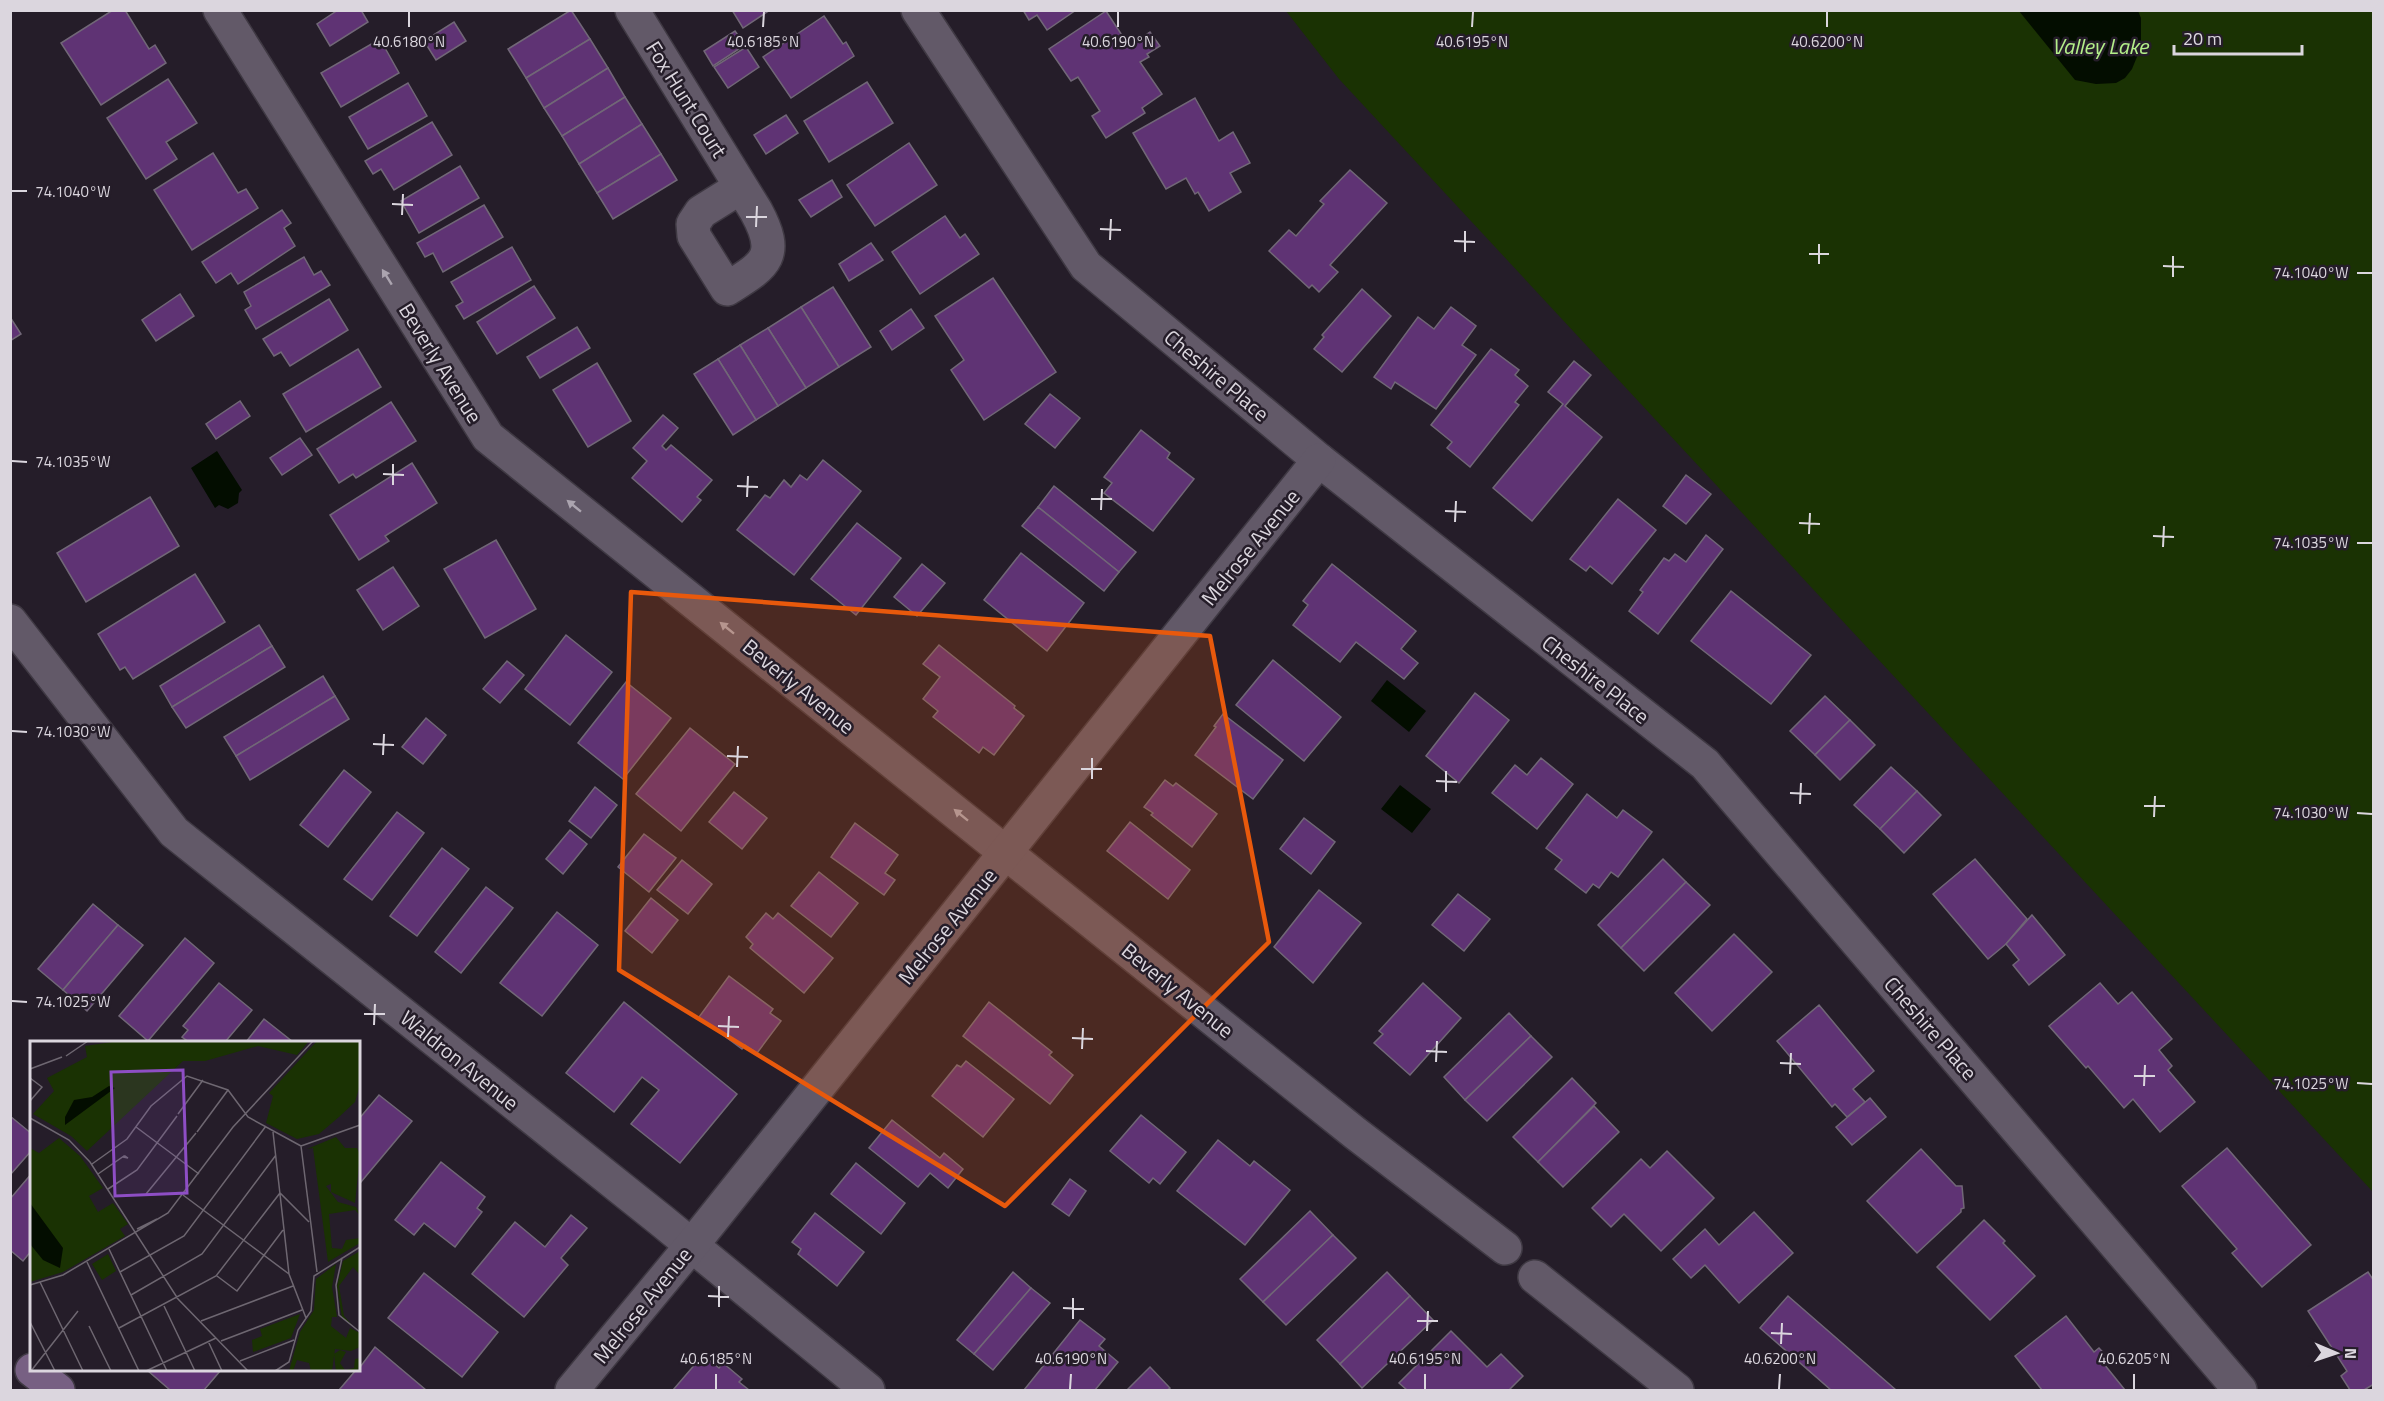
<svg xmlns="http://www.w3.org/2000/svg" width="2384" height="1401" font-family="'Titillium Web',sans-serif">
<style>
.green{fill:#1a3203}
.water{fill:#030d00}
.building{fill:#5f3374;stroke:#716777;stroke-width:1.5}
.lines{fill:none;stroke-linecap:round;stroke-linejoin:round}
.street-casing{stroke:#3f3943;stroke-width:36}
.secondary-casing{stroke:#3f3943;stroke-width:36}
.street{stroke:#625968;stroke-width:33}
.secondary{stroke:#776083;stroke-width:33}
.oneway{fill:#aba4af}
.marked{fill:#e8590c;fill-opacity:0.2;stroke:#e8590c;stroke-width:4.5;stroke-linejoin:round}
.ticks{fill:none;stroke:#dbd6de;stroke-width:2}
.labels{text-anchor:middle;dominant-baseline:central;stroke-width:5;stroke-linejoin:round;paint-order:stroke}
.street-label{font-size:21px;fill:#dbd6de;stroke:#251d29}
.water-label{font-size:22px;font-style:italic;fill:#b4ef8a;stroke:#251d29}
.inset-road{fill:none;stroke:#6e6771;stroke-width:1.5}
.view{fill:#8e4ec5;fill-opacity:0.15;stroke:#8e4ec5;stroke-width:3}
.inset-edge{fill:none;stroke:#dbd6de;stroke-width:3}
.ticks-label{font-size:15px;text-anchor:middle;fill:#dbd6de;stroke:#251d29;stroke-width:5;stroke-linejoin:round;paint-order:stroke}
</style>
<rect width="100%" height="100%" fill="#251d29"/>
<path class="green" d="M1286 11H2373V1192L1339 79Z"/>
<g class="water">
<path d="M2019 11H2138L2141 18V47L2132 69 2125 78 2116 83 2096 84 2075 80Z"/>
<path d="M217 451 242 490 239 493 238 503 228 509 219 505 215 508 191 468Z"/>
<path d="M1387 680 1426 711 1409 732 1371 701Z"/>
<path d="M1400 785 1431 809 1412 833 1381 809Z"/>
</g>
<g class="building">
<path d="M113 10H125L149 49 155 45 166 63 101 105 61 43Z"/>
<path d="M338 10H361L368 22 330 46 317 24Z"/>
<path d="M571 10 590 39 526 78 508 49Z"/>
<path d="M732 10H770L743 28Z"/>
<path d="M1023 10H1076L1047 30 1037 15 1029 20Z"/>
<path d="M1106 11 1129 46 1150 32 1160 46 1147 54 1149 57 1140 62 1162 94 1142 108 1145 113 1106 138 1092 116 1100 111 1078 77 1071 81 1049 49Z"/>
<path d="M824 16 843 44 846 42 854 56 791 98 763 57Z"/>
<path d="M454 22 466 41 436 60 424 41Z"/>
<path d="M735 31 745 45 713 66 704 51Z"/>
<path d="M380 39 399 73 341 107 321 73Z"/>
<path d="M590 39 608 68 544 108 526 78Z"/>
<path d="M746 47 759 67 728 88 714 67Z"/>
<path d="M608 68 625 97 562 136 544 108Z"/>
<path d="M168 79 197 123 166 142 177 159 146 179 107 118Z"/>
<path d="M867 82 893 123 829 162 804 121Z"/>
<path d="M408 83 427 116 368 149 349 117Z"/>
<path d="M625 97 642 124 579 164 562 136Z"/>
<path d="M1195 98 1219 141 1233 132 1250 163 1230 173 1241 192 1209 211 1198 192 1195 194 1186 178 1166 189 1133 133Z"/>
<path d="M786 115 798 133 766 154 754 135Z"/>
<path d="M432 122 452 155 394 190 381 169 373 174 365 161Z"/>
<path d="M642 124 661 154 597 193 579 164Z"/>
<path d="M909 143 937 185 875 226 847 185Z"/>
<path d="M213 153 238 193 246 189 258 208 192 250 154 190Z"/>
<path d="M661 154 677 180 613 219 597 193Z"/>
<path d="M460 166 479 198 419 233 401 201Z"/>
<path d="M1350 170 1387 203 1330 265 1338 272 1319 292 1312 285 1309 288 1269 251 1289 230 1296 236 1324 204 1320 201Z"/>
<path d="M832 180 842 197 811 217 799 200Z"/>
<path d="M484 205 503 237 443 272 433 253 425 257 417 243Z"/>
<path d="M282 210 291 223 284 228 295 246 238 284 231 273 216 283 202 262Z"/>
<path d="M945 216 960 238 965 234 979 254 920 294 892 252Z"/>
<path d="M871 243 883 260 849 281 839 264Z"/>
<path d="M512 247 531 280 464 319 456 306 463 302 451 282Z"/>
<path d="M304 257 314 275 321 271 330 285 256 329 245 310 251 306 244 292Z"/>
<path d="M993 278 1056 372 984 420 951 370 964 360 935 316Z"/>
<path d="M534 286 555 318 497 354 477 322Z"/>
<path d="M833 287 871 347 839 367 801 307Z"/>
<path d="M1362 289 1391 316 1342 372 1314 349 1324 337 1322 335Z"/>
<path d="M180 294 194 316 156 341 142 320Z"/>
<path d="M329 299 348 330 290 366 281 352 274 356 263 339Z"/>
<path d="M801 307 839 367 806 388 768 328Z"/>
<path d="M1451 307 1476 326 1462 345 1476 355 1436 409 1395 382 1391 389 1374 377 1418 317 1434 329Z"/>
<path d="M911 309 924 328 892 350 880 331Z"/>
<path d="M10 317 21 334 10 341Z"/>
<path d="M577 327 590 348 540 378 527 357Z"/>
<path d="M768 328 806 388 778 406 740 345Z"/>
<path d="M740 345 778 406 756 420 718 359Z"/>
<path d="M358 349 381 387 306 432 283 394Z"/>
<path d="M1491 349 1519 370 1515 375 1528 386 1515 402 1519 405 1470 467 1447 448 1452 442 1431 425Z"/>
<path d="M718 359 756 420 733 435 694 374Z"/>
<path d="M1574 361 1591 375 1565 406 1602 437 1532 521 1493 488 1563 404 1548 392Z"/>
<path d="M597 363 631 421 588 447 553 390Z"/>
<path d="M1050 394 1080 418 1055 448 1025 424Z"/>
<path d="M240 401 250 416 216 439 206 424Z"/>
<path d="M391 402 416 441 356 478 353 474 339 483 317 449Z"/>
<path d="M663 415 678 428 662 446 666 450 671 445 712 480 697 497 701 500 682 522 632 478 647 461 633 448Z"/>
<path d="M1141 430 1170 453 1167 458 1194 479 1153 531 1104 493 1112 483 1104 477Z"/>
<path d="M300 438 312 455 282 475 270 458Z"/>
<path d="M823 460 861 491 794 575 737 530 765 495 770 498 784 480 791 487 800 475 807 480Z"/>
<path d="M412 463 437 503 385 536 389 541 359 560 330 515Z"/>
<path d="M1686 475 1711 494 1686 524 1663 506Z"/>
<path d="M1054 486 1136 552 1119 572 1038 507Z"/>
<path d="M150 497 179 546 86 602 57 553Z"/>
<path d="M1618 499 1656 530 1612 584 1590 566 1586 571 1570 559Z"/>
<path d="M1038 507 1119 572 1104 591 1022 526Z"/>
<path d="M857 523 901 558 856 615 811 579Z"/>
<path d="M1706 535 1723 549 1658 634 1629 611 1643 592 1640 590 1664 558 1669 561 1675 554 1686 562Z"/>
<path d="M496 540 536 609 485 638 444 569Z"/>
<path d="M1021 553 1084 603 1047 651 984 600Z"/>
<path d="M922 564 945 583 917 616 894 597Z"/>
<path d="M1332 564 1416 631 1401 649 1418 663 1404 679 1356 642 1340 662 1293 625 1308 605 1303 601Z"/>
<path d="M393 567 419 606 383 630 357 590Z"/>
<path d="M195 574 225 622 133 679 125 667 120 670 98 634Z"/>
<path d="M1731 591 1811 655 1771 704 1691 641Z"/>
<path d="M259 625 272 646 172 707 160 686Z"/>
<path d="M566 635 612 672 570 725 525 689Z"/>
<path d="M939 645 1015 706 1014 708 1024 716 994 755 983 747 979 753 933 717 938 711 923 699 940 677 923 664Z"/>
<path d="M272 646 285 667 186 728 172 707Z"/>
<path d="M1273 660 1341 717 1304 761 1236 705Z"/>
<path d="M507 661 524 675 500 703 483 689Z"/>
<path d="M323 676 335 696 236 756 224 737Z"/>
<path d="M626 682 671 718 623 779 578 743Z"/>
<path d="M1475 693 1509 720 1459 783 1426 756Z"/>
<path d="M335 696 349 719 250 780 236 756Z"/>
<path d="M1825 696 1850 720 1815 755 1790 731Z"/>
<path d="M1223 714 1283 760 1253 799 1195 755 1216 727 1214 726Z"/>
<path d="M426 718 446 735 423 764 402 747Z"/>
<path d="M1850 720 1875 745 1840 780 1815 755Z"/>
<path d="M690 728 735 764 681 831 636 794Z"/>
<path d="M1541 758 1573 784 1537 829 1492 793 1515 765 1527 775Z"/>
<path d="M1891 767 1917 791 1880 829 1854 805Z"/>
<path d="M344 770 371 792 328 847 300 825Z"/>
<path d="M1165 780 1173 786 1176 783 1217 814 1192 847 1151 815 1153 813 1144 807Z"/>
<path d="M595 787 617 805 591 838 569 821Z"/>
<path d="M1917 791 1941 815 1904 853 1880 829Z"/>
<path d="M734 792 767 818 742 849 709 822Z"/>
<path d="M1587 794 1617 818 1623 810 1652 832 1618 877 1611 872 1599 888 1593 884 1586 893 1555 869 1562 860 1546 848Z"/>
<path d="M397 812 424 833 372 900 344 879Z"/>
<path d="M1304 818 1335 842 1311 874 1280 849Z"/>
<path d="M1130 822 1190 870 1168 899 1107 851Z"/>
<path d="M855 823 898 855 885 873 895 880 884 895 831 857Z"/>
<path d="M570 830 587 844 563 874 546 859Z"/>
<path d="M644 834 676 858 649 892 618 867Z"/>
<path d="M442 848 469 869 417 936 390 916Z"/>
<path d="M1663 859 1686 882 1621 948 1598 925Z"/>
<path d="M1975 859 2027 919 2006 944 1988 959 1933 894Z"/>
<path d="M682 860 712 884 688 914 657 890Z"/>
<path d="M819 872 858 903 831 937 791 906Z"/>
<path d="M1686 882 1710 905 1644 971 1621 948Z"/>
<path d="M486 887 513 908 461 973 435 952Z"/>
<path d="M1319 890 1361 923 1313 983 1274 947Z"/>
<path d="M1458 894 1490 919 1464 951 1432 925Z"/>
<path d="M651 898 678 920 652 953 625 931Z"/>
<path d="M93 904 118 925 63 990 38 969Z"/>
<path d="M557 912 598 945 542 1016 500 983Z"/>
<path d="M766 913 773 919 778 913 833 958 804 993 750 948 753 944 746 937Z"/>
<path d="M2032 915 2065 955 2029 985 2013 965 2019 960 2006 944Z"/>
<path d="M118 925 143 945 87 1011 63 990Z"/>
<path d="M1734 934 1772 972 1712 1031 1675 993Z"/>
<path d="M185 938 214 963 148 1041 119 1016Z"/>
<path d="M729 976 773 1009 770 1013 781 1021 757 1053 745 1045 742 1049 699 1017Z"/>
<path d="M219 983 252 1010 225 1042H189L182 1037 188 1030 183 1026Z"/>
<path d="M1423 983 1461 1018 1410 1075 1374 1043 1383 1034 1379 1031Z"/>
<path d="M2100 983 2118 1004 2132 992 2172 1039 2159 1050 2172 1066 2168 1070 2195 1102 2160 1132 2133 1099 2124 1108 2088 1066 2086 1068 2049 1026Z"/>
<path d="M624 1002 737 1094 680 1163 631 1124 659 1090 642 1077 614 1112 566 1073Z"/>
<path d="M989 1002 1052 1052 1049 1055 1073 1075 1050 1104 963 1036Z"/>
<path d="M1819 1005 1874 1071 1853 1089 1865 1102 1847 1117 1835 1104 1832 1107 1777 1041Z"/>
<path d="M1509 1013 1531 1036 1465 1100 1444 1077Z"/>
<path d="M264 1019 293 1042H246Z"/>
<path d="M1531 1036 1552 1057 1487 1121 1465 1100Z"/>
<path d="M966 1061 1014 1099 983 1137 932 1096 957 1065 961 1067Z"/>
<path d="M1572 1078 1596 1103 1538 1162 1513 1137Z"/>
<path d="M379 1095 412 1121 361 1182 358 1180V1120Z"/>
<path d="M1870 1098 1886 1117 1852 1145 1836 1127Z"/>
<path d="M1594 1106 1619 1132 1563 1187 1538 1162Z"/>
<path d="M1141 1115 1186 1152 1160 1184 1153 1178 1149 1183 1110 1151Z"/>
<path d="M10 1116 32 1134V1150L10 1175Z"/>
<path d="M892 1120 940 1158 944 1153 963 1169 948 1188 930 1173 918 1187 869 1148Z"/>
<path d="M1218 1140 1250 1166 1254 1161 1290 1190 1245 1245 1177 1191Z"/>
<path d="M2227 1148 2311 1245 2262 1287 2232 1253 2237 1249 2182 1186Z"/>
<path d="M1921 1149 1956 1186H1962L1964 1208 1961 1209V1212L1917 1253 1867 1201Z"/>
<path d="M1667 1151 1714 1198 1661 1251 1624 1214 1611 1227 1592 1208 1641 1159 1650 1168Z"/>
<path d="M441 1162 485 1197 477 1208 482 1212 455 1247 424 1223 414 1235 395 1220Z"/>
<path d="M856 1163 905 1203 881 1234 831 1194Z"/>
<path d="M32 1173V1250L23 1261 10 1250V1199Z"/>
<path d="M1070 1179 1086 1191 1069 1216 1052 1204Z"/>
<path d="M1310 1211 1333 1235 1263 1302 1240 1279Z"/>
<path d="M1754 1212 1793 1253 1739 1303 1705 1265 1691 1278 1673 1259 1705 1229 1719 1245Z"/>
<path d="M815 1213 864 1252 837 1286 798 1254 801 1249 792 1242Z"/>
<path d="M571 1215 587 1228 561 1258 568 1265 524 1317 472 1274 515 1222 545 1247Z"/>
<path d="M1984 1220 2005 1241 2003 1243 2035 1276 1990 1320 1937 1267Z"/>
<path d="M1333 1235 1356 1258 1286 1325 1263 1302Z"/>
<path d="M1013 1272 1031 1288 974 1354 957 1340Z"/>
<path d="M1387 1272 1410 1296 1340 1364 1317 1340Z"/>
<path d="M2368 1272 2374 1281V1384L2364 1390H2350L2341 1376 2347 1371 2308 1311Z"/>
<path d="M424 1273 498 1332 462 1377 388 1318Z"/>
<path d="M1031 1288 1050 1303 993 1370 974 1354Z"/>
<path d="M1410 1296 1433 1320 1362 1388 1340 1364Z"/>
<path d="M1788 1296 1896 1390H1831L1760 1328Z"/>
<path d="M2066 1316 2094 1352 2099 1348 2109 1359 2104 1364 2125 1390H2042L2015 1356Z"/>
<path d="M1080 1320 1105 1339 1099 1346 1118 1362 1095 1390H1024Z"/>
<path d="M1451 1331 1487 1367 1501 1354 1523 1376 1509 1390H1407L1399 1383Z"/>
<path d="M375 1347 426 1390H339L356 1370H358Z"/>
<path d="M703 1355 719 1368 723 1363 742 1379 739 1382 749 1390H673Z"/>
<path d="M1150 1367 1170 1388 1167 1390H1127Z"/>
<path d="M147 1370H221L204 1390H170Z"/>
</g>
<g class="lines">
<defs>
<g id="street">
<path d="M220 10 488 437 1355 1133 1505 1248"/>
<path d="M632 10 756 211C781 257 765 265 727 289L694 236 693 224 701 212 741 187"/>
<path d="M918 10 1086 266 1319 460 1705 764 2240 1390"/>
<path d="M10 621 174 832 662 1221 868 1390"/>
<path d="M1535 1277 1677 1390"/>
<path d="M572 1390 692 1245 1319 460"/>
</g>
<path id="secondary" d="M32 1370 58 1390"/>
</defs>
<use href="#street" class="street-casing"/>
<use href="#secondary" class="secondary-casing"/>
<use href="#street" class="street"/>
<use href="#secondary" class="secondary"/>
</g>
<defs><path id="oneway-solid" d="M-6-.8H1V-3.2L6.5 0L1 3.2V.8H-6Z" transform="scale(1.5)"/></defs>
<g class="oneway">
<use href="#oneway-solid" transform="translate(387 277) rotate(-122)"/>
<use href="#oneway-solid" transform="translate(574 506) rotate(-141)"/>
<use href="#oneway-solid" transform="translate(727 628) rotate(-141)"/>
<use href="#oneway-solid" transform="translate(961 815) rotate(-141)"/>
</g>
<path class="marked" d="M631 592 1210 636 1269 942 1005 1206 619 970Z"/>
<path class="ticks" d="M409 27V12M763 27 764 12M1118 27V12M1472 27 1473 12M1827 27V12M12 191H27M392 204 413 205M402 215 403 194M746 217H767M756 227 757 206M1100 229 1121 230M1110 240 1111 219M1454 241 1475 242M1465 252V231M1809 254H1829M1819 264V244M2163 266 2184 267M2357 273H2372M2173 277V256M12 461 27 462M383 474 404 475M393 485V464M737 486 758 487M747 497 748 476M1091 499H1112M1101 510 1102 489M1445 511 1466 512M1455 522 1456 501M1799 523 1820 524M1809 534 1810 513M2153 536 2174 537M2357 543H2372M2163 547 2164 526M12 731 27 732M373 744 394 745M383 755 384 734M727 756 748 757M737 767 738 746M1081 769H1102M1092 779V758M1436 781 1457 782M1446 792V771M1790 793 1811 794M1800 804 1801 783M2144 806H2165M2357 813 2372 814M2154 817 2155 796M12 1001 27 1002M364 1014H385M374 1025 375 1004M718 1026 739 1027M728 1037 729 1016M1072 1038 1093 1039M1082 1049 1083 1028M1426 1051 1447 1052M1436 1062 1437 1041M1780 1063 1801 1064M1790 1074 1791 1053M2134 1076H2155M2357 1083 2372 1084M2144 1086 2145 1065M708 1296 729 1297M719 1307V1286M1063 1308 1084 1309M1073 1319V1298M1417 1321H1438M1427 1331 1428 1311M1771 1333 1792 1334M1781 1344 1782 1323M716 1389V1374M1070 1389 1071 1374M1425 1389V1374M1779 1389 1780 1374M2134 1389V1374"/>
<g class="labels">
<g class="street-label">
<text transform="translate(687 99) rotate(58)">Fox Hunt Court</text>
<text transform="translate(441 363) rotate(58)">Beverly Avenue</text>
<text transform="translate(1217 375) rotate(40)">Cheshire Place</text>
<text transform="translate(1250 547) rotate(-51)">Melrose Avenue</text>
<text transform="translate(1596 679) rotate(38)">Cheshire Place</text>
<text transform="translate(799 686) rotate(39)">Beverly Avenue</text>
<text transform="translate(947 926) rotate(-51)">Melrose Avenue</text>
<text transform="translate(1178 990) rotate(39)">Beverly Avenue</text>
<text transform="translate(1931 1028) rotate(49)">Cheshire Place</text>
<text transform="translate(460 1060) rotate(39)">Waldron Avenue</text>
<text transform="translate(642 1305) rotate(-51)">Melrose Avenue</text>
</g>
<g class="water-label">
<text x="2100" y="46">Valley Lake</text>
</g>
</g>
<g transform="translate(30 1041)">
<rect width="330" height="330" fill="#251d29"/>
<path d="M89 0H279L267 14 228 5 175 20H153L57 110 41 95 3 73 24 50 17 37 57 16 55 5ZM287 0H330V44L325 61 309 76 289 93 267 98 236 82 243 55 239 52ZM306 96 315 107H327L330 114 325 162 301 151V143L296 145 308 161 326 166 330 174 325 169 299 173 302 207 312 208 316 199 330 197V202L298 221 283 107 277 108ZM29 97 50 115 73 147 59 155 68 171 83 162 98 183 90 188 95 195 33 231 0 241V107L9 112ZM330 210V234L323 226 309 245 314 275 322 284 312 277 307 245 313 220ZM78 213 86 230 72 239 62 223ZM306 223 302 246 307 276H302L301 285 316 297 320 287 330 292V306L321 310 305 308 302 330H281L279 322 267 319 263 330H259L270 291 284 269 286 238ZM270 273 261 297 223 311 222 299 232 295 230 288ZM310 309 316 311 310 322 315 329 324 327 325 318 330 317 328 330H306L304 313Z" fill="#1a3203"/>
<path d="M79 45 85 47 35 84V76L44 59 62 56ZM0 162 33 207 30 227 13 219 0 203Z" fill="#030d00"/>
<path class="inset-road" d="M36 15 58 0M0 28 32 16M0 37 12 46 0 60M148 73 173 39M0 77 39 99 60 121 148 258 218 330M106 86 169 133M167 91 198 49M243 91 259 233 276 277M271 105 287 231M271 105 330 84M62 123 97 98 121 65 157 35 198 49 218 76 271 105M68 133 94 115H95L98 117 93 116M78 148 107 129 147 75M116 153 166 92M153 154 259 233M107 188 127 178M79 208 137 330M312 217 306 244 309 274 330 291M57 221 109 330M90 231 154 195 236 85M187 235 207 250 253 189M10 241 53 330M0 244 33 234 138 172 203 86 283 0M101 254 172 213 246 114M134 265 165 330M171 280 263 245M0 281 25 330M59 285 81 330M89 287 186 235 250 152 279 181M178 300 192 330M191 300 272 269M210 320 264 299M1 330 48 270M116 330 186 297M245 330 259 321 268 289 281 270 284 235 330 206"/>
<path class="view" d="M153 29 157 152 85 155 81 31Z"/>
<rect width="330" height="330" class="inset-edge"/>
</g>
<g class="ticks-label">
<text x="409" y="47">40.6180°N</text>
<text x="763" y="47">40.6185°N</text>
<text x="1118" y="47">40.6190°N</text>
<text x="1472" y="47">40.6195°N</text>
<text x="1827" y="47">40.6200°N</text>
<text x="73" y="197">74.1040°W</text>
<text x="2311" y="278">74.1040°W</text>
<text x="73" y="467">74.1035°W</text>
<text x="2311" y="548">74.1035°W</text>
<text x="73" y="737">74.1030°W</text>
<text x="2311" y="818">74.1030°W</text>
<text x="73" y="1007">74.1025°W</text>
<text x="2311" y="1089">74.1025°W</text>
<text x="716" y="1364">40.6185°N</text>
<text x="1071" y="1364">40.6190°N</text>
<text x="1425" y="1364">40.6195°N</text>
<text x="1780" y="1364">40.6200°N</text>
<text x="2134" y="1364">40.6205°N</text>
</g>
<rect width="2384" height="1401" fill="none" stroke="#dbd6de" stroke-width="24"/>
<g transform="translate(2336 1353) rotate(92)" stroke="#251d29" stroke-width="4.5" paint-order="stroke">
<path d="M0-4.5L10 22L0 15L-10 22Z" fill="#dbd6de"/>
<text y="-9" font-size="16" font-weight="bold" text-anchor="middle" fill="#dbd6de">N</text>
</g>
<path d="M2174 45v9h128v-9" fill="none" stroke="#dbd6de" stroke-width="3"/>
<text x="2183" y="45" font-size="18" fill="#dbd6de" stroke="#251d29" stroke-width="4.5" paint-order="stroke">20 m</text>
</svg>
